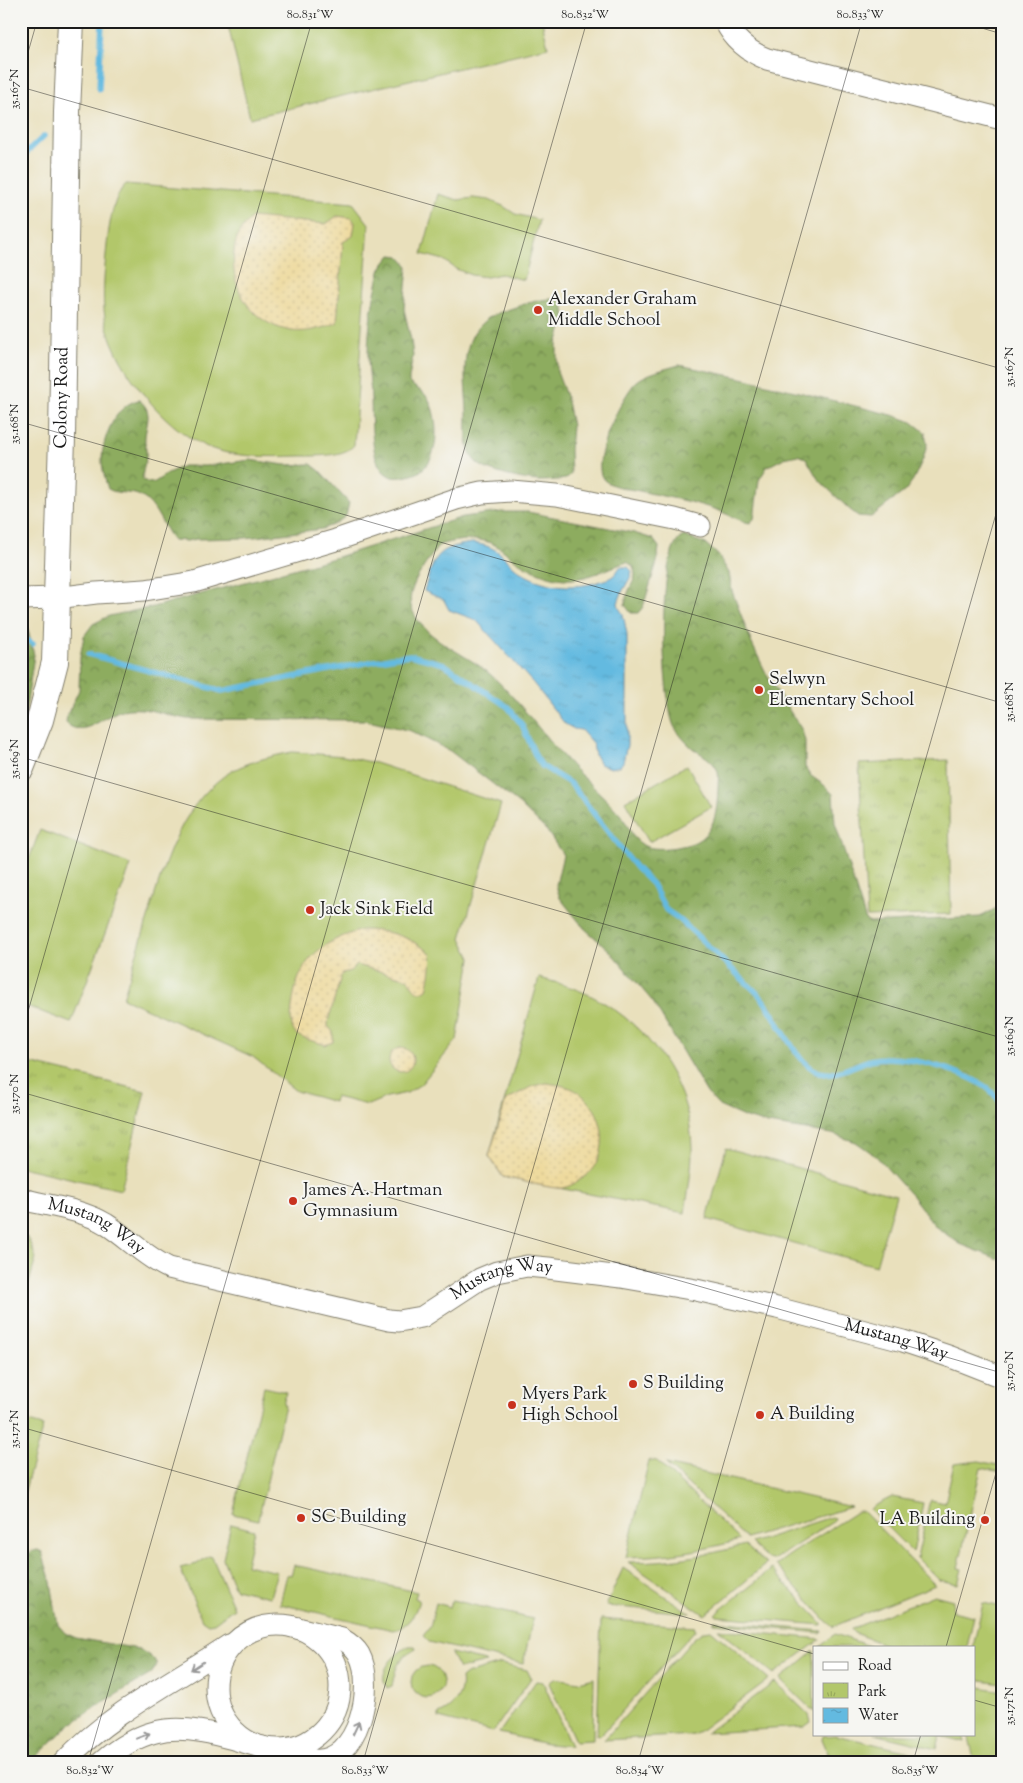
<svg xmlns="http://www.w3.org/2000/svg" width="1023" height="1783" font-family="'Sorts Mill Goudy',serif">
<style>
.grass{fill:#b2c76b;stroke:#677244}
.forest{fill:url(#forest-crowns);stroke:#54643e}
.sand{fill:url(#sand-dots);stroke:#857b5d}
.park{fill:url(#park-tufts);stroke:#677244}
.water{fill:url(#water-ripples);stroke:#406b7e}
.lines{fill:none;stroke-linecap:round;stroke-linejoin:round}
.stream{stroke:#63bae0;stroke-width:5.5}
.minor-casing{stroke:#827e6c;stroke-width:23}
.tertiary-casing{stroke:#827e6c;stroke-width:28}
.minor{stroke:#fff;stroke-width:21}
.tertiary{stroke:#fff;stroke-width:26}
.oneway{stroke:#999}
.ticks{fill:none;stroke:#1c1c1c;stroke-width:1;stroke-opacity:0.45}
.poi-dot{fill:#c8321e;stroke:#f6f6f2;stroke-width:2}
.labels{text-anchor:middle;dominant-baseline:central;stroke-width:4;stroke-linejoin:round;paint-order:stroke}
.poi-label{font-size:18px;fill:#1c1c1c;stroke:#f6f6f2;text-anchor:start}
.street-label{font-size:18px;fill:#1c1c1c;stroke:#f6f6f2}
.neatline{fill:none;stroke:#1c1c1c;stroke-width:2}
.ticks-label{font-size:12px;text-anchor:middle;fill:#1c1c1c}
</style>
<defs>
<pattern id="forest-crowns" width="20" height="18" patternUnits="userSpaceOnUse" patternTransform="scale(1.25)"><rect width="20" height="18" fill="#8dac5f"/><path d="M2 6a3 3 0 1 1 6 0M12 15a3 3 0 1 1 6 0" fill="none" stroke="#728b4e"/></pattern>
<pattern id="sand-dots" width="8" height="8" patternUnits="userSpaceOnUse" patternTransform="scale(1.25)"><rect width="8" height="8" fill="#eeda9e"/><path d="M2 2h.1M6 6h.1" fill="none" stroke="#ccba88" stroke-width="1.8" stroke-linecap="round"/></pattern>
<pattern id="park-tufts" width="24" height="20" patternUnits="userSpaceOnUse" patternTransform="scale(1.25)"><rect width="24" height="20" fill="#b2c76b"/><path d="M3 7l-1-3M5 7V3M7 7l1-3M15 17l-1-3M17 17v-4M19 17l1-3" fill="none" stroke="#98aa5c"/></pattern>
<pattern id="water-ripples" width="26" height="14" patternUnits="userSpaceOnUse" patternTransform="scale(1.25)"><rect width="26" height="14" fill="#63bae0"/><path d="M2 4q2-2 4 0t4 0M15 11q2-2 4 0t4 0" fill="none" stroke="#559fc0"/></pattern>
</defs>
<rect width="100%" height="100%" fill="#f6f6f2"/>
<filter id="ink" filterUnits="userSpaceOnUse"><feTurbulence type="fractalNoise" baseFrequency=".02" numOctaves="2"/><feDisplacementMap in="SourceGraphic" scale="10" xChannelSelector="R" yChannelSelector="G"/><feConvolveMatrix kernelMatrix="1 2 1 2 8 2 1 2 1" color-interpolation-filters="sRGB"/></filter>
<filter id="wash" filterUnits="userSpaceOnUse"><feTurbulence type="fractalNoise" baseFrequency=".0096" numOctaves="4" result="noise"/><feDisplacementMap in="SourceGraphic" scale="20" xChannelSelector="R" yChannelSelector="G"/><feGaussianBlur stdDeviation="1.12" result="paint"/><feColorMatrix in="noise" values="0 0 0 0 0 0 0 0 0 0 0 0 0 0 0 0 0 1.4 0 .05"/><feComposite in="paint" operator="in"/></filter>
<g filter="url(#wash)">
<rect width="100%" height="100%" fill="#e9e0bc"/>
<g class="grass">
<path d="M227 21H542L548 47 250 118Z"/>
<path d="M126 184 353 203 369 224 354 445C345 457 314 456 300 456 271 457 229 458 203 445 163 426 118 370 107 327 101 305 104 278 106 255 108 236 111 197 126 184Z"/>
<path d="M438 194 458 200 473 198 489 200 503 206 515 214 539 220 524 280 501 274 487 277 471 275 456 269 444 260 422 254Z"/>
<path d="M292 752 343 756 375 763 501 804 461 938 471 958 457 1040 421 1084 407 1093 387 1097 368 1105 335 1097 334 1102 296 1091 253 1057 123 998C131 971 140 944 148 918 163 867 179 809 224 776 244 762 269 757 292 752Z"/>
<path d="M687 765 711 807 649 842 625 801Z"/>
<path d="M40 830 131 865 71 1023 21 1004V880Z"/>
<path d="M539 978C563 984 585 991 606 1004 655 1034 691 1090 692 1149 692 1170 688 1192 685 1213L503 1177 489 1156Z"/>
<path d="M726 1148 896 1195 876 1266 707 1219Z"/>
<path d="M21 1237 28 1238 36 1258 21 1312Z"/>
<path d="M264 1387 286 1392 283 1404 285 1405 258 1520 233 1514Z"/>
<path d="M21 1420 43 1426 21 1504Z"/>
<path d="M649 1460 657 1461 740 1540C700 1551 668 1556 626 1557Z"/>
<path d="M979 1461 1002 1466V1472L981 1468 958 1568 962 1569 958 1584 939 1580 917 1558 929 1504 931 1500 945 1503 954 1464Z"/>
<path d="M666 1464 851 1507 746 1538Z"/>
<path d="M892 1497 923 1503 913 1553 870 1510 872 1507Z"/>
<path d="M858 1511H863L935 1585 832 1627 776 1565 791 1554Z"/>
<path d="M831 1517 835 1518 834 1521 773 1560 768 1559 751 1543Z"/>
<path d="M231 1524 254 1530 246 1565 277 1572 270 1597 235 1589 223 1559Z"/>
<path d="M745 1545 766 1564 705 1615 628 1562C669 1562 705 1556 745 1545Z"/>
<path d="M209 1556 212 1557 234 1608 214 1623 208 1624 202 1620 180 1568 197 1564Z"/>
<path d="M294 1565 417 1592 415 1598 419 1600C415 1615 409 1626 393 1630L280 1604 287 1574 291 1575Z"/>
<path d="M623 1568 690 1613 606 1606Z"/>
<path d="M772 1569 822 1623V1625L717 1616 715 1614Z"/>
<path d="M934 1595 953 1600 952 1611 974 1616 967 1647H891L854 1633 851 1629Z"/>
<path d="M452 1600 533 1619 523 1664 429 1642 423 1636 430 1627 436 1603 450 1607Z"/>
<path d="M983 1603 1002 1607V1683L974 1679V1647H973Z"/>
<path d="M601 1619 695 1627V1630L601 1735H597Z"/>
<path d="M714 1621 822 1631 821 1633 714 1623Z"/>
<path d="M718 1629 821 1639 774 1674Z"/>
<path d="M711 1630 769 1679 694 1735 604 1740 695 1637 704 1631Z"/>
<path d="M835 1634 869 1646 872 1647H820Z"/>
<path d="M409 1646H415L416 1649C398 1659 396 1666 392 1686L387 1688C376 1672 395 1653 409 1646Z"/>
<path d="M814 1651V1712L780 1679Z"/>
<path d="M451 1653 485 1661 486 1662 459 1669 451 1654Z"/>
<path d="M501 1664 527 1670 531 1678 493 1732 439 1718V1714C453 1708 464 1695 461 1678L466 1674Z"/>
<circle cx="427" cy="1682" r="16"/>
<path d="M555 1678 579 1682 594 1678 593 1740 575 1741 549 1683Z"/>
<path d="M536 1681 543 1682 571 1746 547 1744 499 1733Z"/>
<path d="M775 1682 809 1715 811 1722 804 1727 706 1733Z"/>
<path d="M974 1686 1002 1691V1762H990L974 1758 968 1734H974Z"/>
<path d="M875 1734H963L965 1742 940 1736 937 1749Z"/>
<path d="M836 1735 944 1760V1762H832L822 1739 823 1736Z"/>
</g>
<g class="forest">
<path d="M391 255 399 256 408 266 404 309 411 340 413 356 409 378V383C416 388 426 393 429 400 441 424 440 472 407 476 400 477 394 479 388 475 369 465 372 418 371 399 371 385 368 371 368 357 368 335 371 307 377 285 378 280 379 272 382 267 384 263 388 259 391 255Z"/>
<path d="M550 299 560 300 564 308 565 318 557 344V372L566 396 572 426 570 450 571 474 566 479C557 480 548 481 539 481 523 480 489 473 477 463 464 451 467 428 467 412 466 383 458 344 483 322 490 315 501 312 510 309 524 304 536 300 550 299Z"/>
<path d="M679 365 746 379 892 415 912 422 925 432 927 445 923 459 913 480 905 491 871 517 858 516 849 509 818 479 806 458 798 455 784 458 767 467 759 480 754 519 750 523C739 521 724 512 711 508 690 501 666 497 644 492 633 489 613 488 604 480 588 464 622 396 636 382 646 373 666 369 679 365Z"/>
<path d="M139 400C153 411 147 421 145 436 144 443 147 450 146 457 146 465 141 471 143 480L149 483 155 482 168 473 183 466H206L250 460 285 465 311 464 320 471 349 503 346 516 335 524 322 529 282 534 245 538 196 539 187 541 173 540C161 526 156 500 135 494 125 492 117 494 108 489 105 480 103 472 102 463 101 441 115 404 139 400Z"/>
<path d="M501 512H528L634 533 653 539 659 547 657 562 643 607 638 613H631L625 605C626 601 626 597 628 593 632 581 638 579 633 566L627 562C608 568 591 578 571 579 556 580 537 573 523 565 510 558 501 545 485 541 469 538 454 541 439 545 429 560 406 587 411 606 420 639 467 653 491 675 521 702 543 736 571 765 587 782 604 796 619 813 628 823 631 838 643 845 653 852 687 847 697 841 717 829 717 807 718 788 718 783 719 776 718 772 714 758 698 754 689 745 684 740 677 732 674 726 662 700 655 545 684 536L706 544 718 555 729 573 732 591 752 644 769 679 802 730 805 741V767L811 776 824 785 833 794 835 823 866 921 870 923 980 917C988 914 994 908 1002 906V1259H998L960 1244 936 1227 912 1196 876 1156 856 1142 832 1134 768 1124 746 1118 719 1106 707 1093 653 1002 609 950 584 928 560 898 556 885 563 855 547 831 519 804 450 751 411 731 364 720 187 719C164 715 142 704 119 711 103 717 82 739 66 723L67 715 79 690 80 657 84 636 93 624 109 616 153 607 334 558 463 517Z"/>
<path d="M21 617 25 618 34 655 25 715 21 724Z"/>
<path d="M38 1550 42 1552 51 1582 58 1625 65 1633 76 1638 139 1649 151 1657 156 1662V1667L151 1674 102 1703 66 1728 31 1762H21V1560L32 1551Z"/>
</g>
<g class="sand">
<path d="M337 216 352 218 355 223 353 236 343 242 337 323C322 328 307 333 292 331 246 324 223 277 238 235 241 229 247 222 252 217L326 224Z"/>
<path d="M362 930C384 930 403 934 422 947 425 949 429 951 431 954 433 959 429 985 427 989 416 997 413 986 408 979L357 965 350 971 343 973 341 976 328 1022V1026L333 1032V1042L325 1045C316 1041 303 1040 296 1034 290 1029 291 1014 292 1007 297 962 318 942 362 930Z"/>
<circle cx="401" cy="1060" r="12"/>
<path d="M547 1083C559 1085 572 1086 582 1095 608 1116 611 1161 580 1180 575 1183 569 1187 563 1188 555 1190 515 1179 503 1177L489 1156 506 1100 533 1086Z"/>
</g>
<g class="park">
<path d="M948 760 951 914 867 917 859 764Z"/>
<path d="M21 1061 145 1091 121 1190 21 1167Z"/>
</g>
<path class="water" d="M472 543C506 547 503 563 527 576 549 587 575 589 598 582 603 580 609 579 613 576 615 574 618 570 620 567H628L632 571 630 578 622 592 618 603 619 608 623 614 627 634V745L623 762 620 766 611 768 600 764 595 755 593 744 581 730 574 729 565 724 533 683 476 620 449 610 444 600 424 591C434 558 435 548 472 543Z"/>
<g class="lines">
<g class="stream">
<path d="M99 89 102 21"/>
<path d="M21 158 44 136"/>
<path d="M21 636 33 644"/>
<path d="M88 654 222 691 395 657 410 655 444 664 508 707 522 725 536 757 542 766 571 784 636 868 652 884 666 910 679 919C699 937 718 956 737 974 746 983 757 991 764 1001 779 1020 796 1064 819 1072 837 1077 853 1065 870 1060 900 1052 960 1070 986 1087 992 1091 997 1098 1002 1104"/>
</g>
</g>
</g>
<g filter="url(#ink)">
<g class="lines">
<defs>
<g id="minor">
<path d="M725 21C733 39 749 52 767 59L1002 119"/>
<path d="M21 599 56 598 96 593 145 590 194 582 336 540 456 499 482 493 511 491 557 495 675 519 700 526"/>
<path id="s1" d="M21 1199C49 1206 81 1209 106 1224 128 1238 145 1257 169 1268L389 1320 399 1321 422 1317 480 1279 497 1272 527 1266 548 1268 621 1277 696 1290 777 1308 903 1341 951 1357 1002 1377"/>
<circle cx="278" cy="1687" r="62"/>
<path d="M64 1762C108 1714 175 1681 229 1645"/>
<path d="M102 1762C118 1748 135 1737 155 1732 191 1723 231 1739 265 1748 282 1753 298 1756 314 1760 359 1764 376 1685 359 1654 355 1647 349 1643 342 1639L293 1627"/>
</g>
<g id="tertiary">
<path id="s2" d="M21 768 40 720 55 662 62 438 67 112 71 21"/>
</g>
</defs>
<use href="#minor" class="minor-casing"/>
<use href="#tertiary" class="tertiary-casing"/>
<use href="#minor" class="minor"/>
<use href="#tertiary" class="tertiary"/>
</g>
<defs><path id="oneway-shaft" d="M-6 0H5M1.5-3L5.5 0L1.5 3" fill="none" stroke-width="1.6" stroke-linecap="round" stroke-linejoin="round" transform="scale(1.25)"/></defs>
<g class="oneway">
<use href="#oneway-shaft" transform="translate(197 1666) rotate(147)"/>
<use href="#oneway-shaft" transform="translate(356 1728) rotate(-65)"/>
<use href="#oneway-shaft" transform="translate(143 1736) rotate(-21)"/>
</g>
</g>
<path class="ticks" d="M958 21 1002 34M21 77 37 21M21 87 1002 369M21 422 1002 703M21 757 1002 1038M21 1036 312 21M21 1092 1002 1373M21 1427 814 1654M946 1647 1002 1452M974 1700 1002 1708M88 1762 587 21M363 1762 862 21M638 1762 1002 493M913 1762 921 1734"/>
<g class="poi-dot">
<circle cx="538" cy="310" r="5"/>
<circle cx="759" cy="690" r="5"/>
<circle cx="310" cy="910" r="5"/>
<circle cx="293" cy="1201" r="5"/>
<circle cx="633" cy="1384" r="5"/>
<circle cx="512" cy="1405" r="5"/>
<circle cx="760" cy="1415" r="5"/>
<circle cx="301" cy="1518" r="5"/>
<circle cx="985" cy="1520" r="5"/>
</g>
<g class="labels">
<g class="poi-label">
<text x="548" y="300">Alexander Graham<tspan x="548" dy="21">Middle School</tspan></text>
<text x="769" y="680">Selwyn<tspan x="769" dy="21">Elementary School</tspan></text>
<text x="320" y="910">Jack Sink Field</text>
<text x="303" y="1191">James A. Hartman<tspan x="303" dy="21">Gymnasium</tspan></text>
<text x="643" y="1384">S Building</text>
<text x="522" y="1395">Myers Park<tspan x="522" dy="21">High School</tspan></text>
<text x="770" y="1415">A Building</text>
<text x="311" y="1518">SC Building</text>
<text x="975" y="1520" text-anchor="end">LA Building</text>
</g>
<g class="street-label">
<text stroke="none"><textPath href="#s2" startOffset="376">Colony Road</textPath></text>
<text stroke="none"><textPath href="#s1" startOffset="81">Mustang Way</textPath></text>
<text stroke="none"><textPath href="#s1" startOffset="516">Mustang Way</textPath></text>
<text stroke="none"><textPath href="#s1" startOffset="921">Mustang Way</textPath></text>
</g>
</g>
<rect width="1023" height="1783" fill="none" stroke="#f6f6f2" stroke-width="55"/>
<rect x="813" y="1646" width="162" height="90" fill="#f6f6f2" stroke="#9f9f9c"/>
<rect x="823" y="1662" width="25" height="8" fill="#ffffff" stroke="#9f9f9c"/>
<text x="858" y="1670" font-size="15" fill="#1c1c1c">Road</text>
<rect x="823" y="1683" width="25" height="15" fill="url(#park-tufts)" stroke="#9f9f9c"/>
<text x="858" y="1696" font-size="15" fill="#1c1c1c">Park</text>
<rect x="823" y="1708" width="25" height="15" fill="url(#water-ripples)" stroke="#9f9f9c"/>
<text x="858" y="1720" font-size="15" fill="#1c1c1c">Water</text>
<rect x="28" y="28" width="968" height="1728" class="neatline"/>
<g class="ticks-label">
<text x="310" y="18">80.831°W</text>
<text x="585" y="18">80.832°W</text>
<text x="860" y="18">80.833°W</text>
<text transform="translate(14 89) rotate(-90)" y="4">35.167°N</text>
<text transform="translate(1009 367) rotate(-90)" y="4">35.167°N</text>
<text transform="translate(14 424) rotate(-90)" y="4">35.168°N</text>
<text transform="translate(1009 702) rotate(-90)" y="4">35.168°N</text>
<text transform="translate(14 759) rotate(-90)" y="4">35.169°N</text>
<text transform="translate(1009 1036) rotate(-90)" y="4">35.169°N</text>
<text transform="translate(14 1094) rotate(-90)" y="4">35.170°N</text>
<text transform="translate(1009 1371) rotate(-90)" y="4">35.170°N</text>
<text transform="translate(14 1429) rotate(-90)" y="4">35.171°N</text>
<text transform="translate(1009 1706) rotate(-90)" y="4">35.171°N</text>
<text x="90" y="1774">80.832°W</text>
<text x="365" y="1774">80.833°W</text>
<text x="640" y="1774">80.834°W</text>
<text x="915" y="1774">80.835°W</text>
</g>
</svg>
